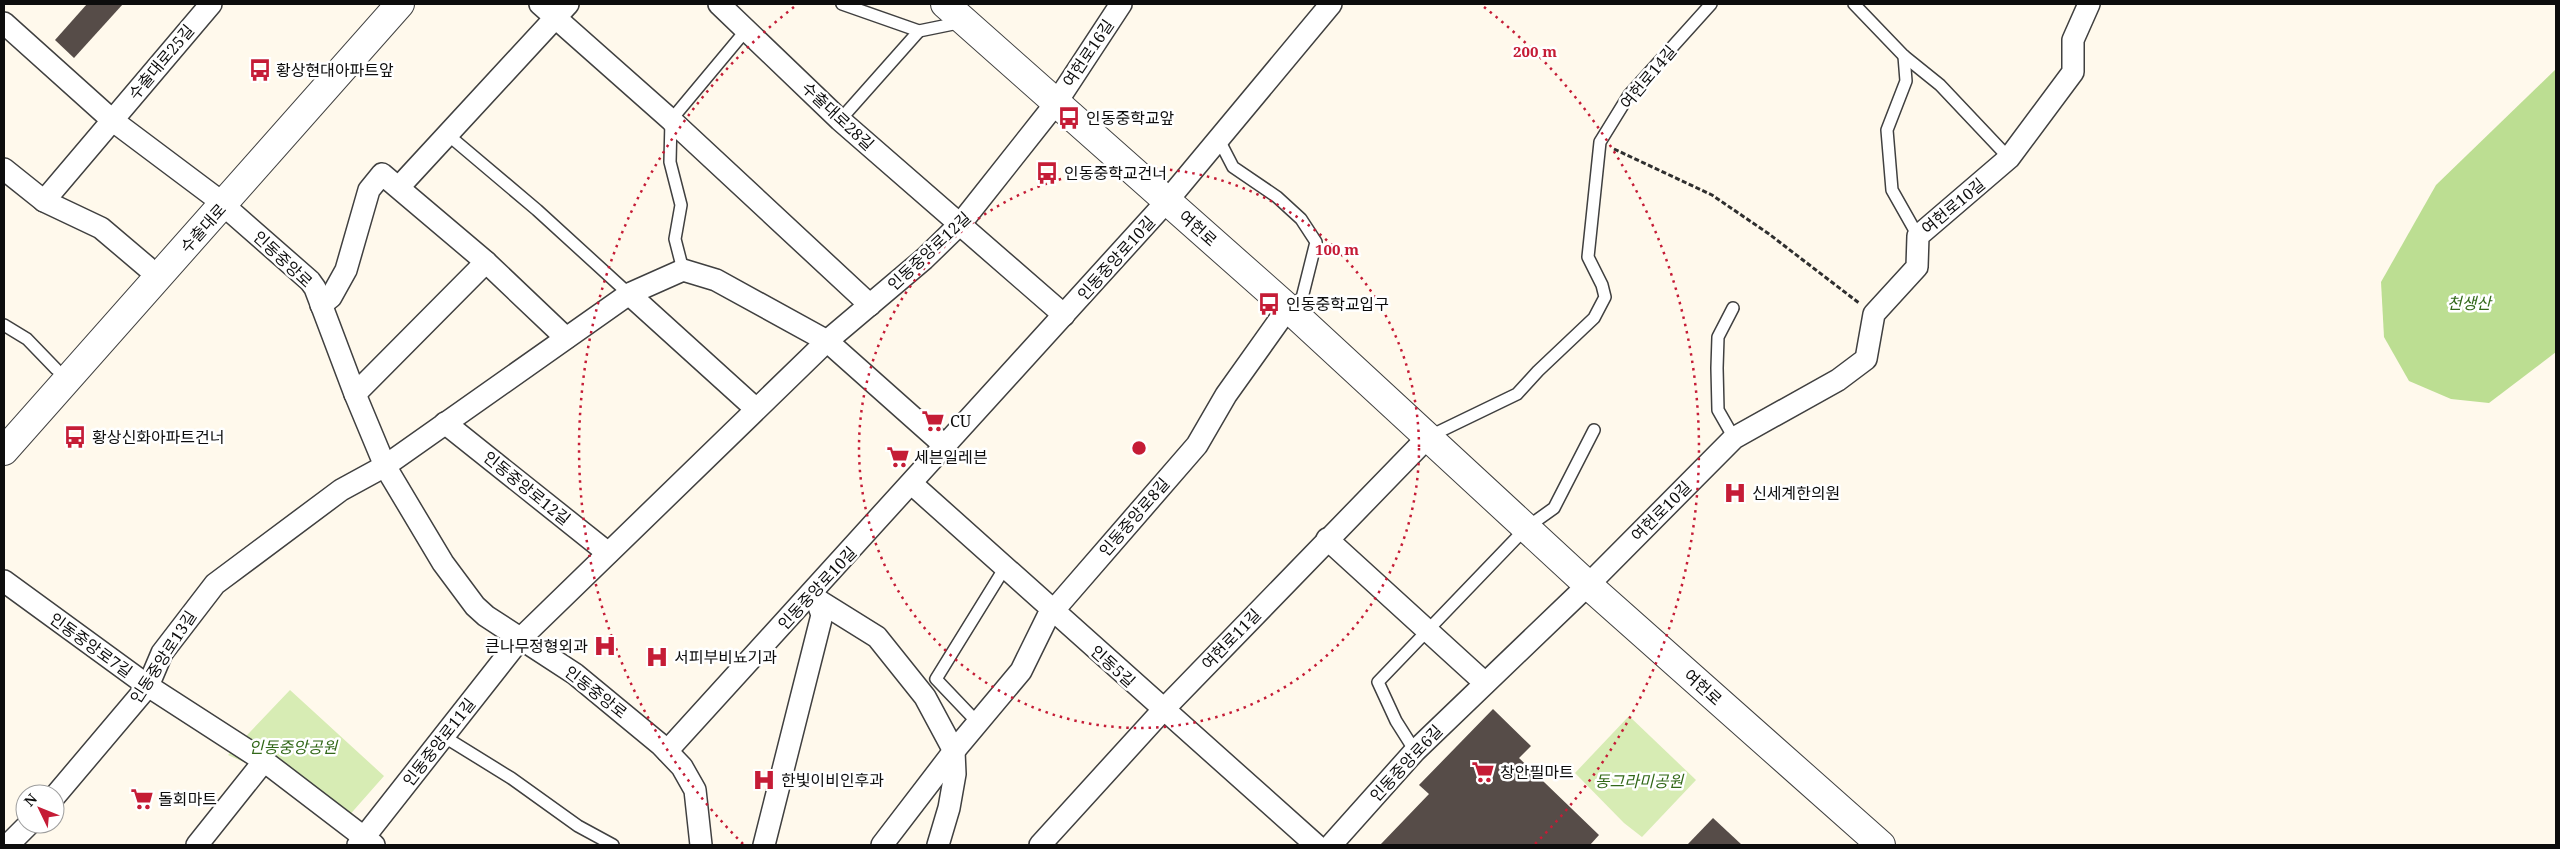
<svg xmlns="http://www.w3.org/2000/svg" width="2560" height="849" font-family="'Noto Serif','Noto Sans KR',serif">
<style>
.green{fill:#d7ecb4}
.forest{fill:#bcde92}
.building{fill:#564c48}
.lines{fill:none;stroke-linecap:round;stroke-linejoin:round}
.service-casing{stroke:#404040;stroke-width:14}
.minor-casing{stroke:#404040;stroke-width:24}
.tertiary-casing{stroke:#404040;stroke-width:30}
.path{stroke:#2f2f2f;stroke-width:3;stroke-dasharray:5 2.5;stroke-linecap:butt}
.service{stroke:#fff;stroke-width:11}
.minor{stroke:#fff;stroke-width:21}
.tertiary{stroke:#fff;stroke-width:28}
.ring{fill:none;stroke:#c51c36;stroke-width:2.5;stroke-dasharray:2.5 5}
.labels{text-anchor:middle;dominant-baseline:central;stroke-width:5;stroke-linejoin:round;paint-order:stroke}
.street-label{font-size:16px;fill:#0d0d0d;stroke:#fff}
.poi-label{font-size:16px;fill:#0d0d0d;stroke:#fff;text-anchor:start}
.park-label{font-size:16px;font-style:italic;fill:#326819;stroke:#fff}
.centre{fill:#c51c36;stroke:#fff;stroke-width:2.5}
.ring-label{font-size:15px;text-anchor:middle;font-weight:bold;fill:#c51c36;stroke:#fff;stroke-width:5;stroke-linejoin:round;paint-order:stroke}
</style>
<rect width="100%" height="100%" fill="#fff9ec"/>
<g class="green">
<path d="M290 690 384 776 339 827 248 764 228 755Z"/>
<path d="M1629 716 1696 780 1642 837 1624 823 1575 773Z"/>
</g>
<path class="forest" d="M2556 69V352L2489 403 2451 399 2409 381 2384 337 2381 282 2436 185Z"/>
<g class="building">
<path d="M87 4H123L74 58 55 40Z"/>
<path d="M1493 709 1531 746 1519 758 1599 835 1590 845H1380L1429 794 1419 785Z"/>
<path d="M1713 818 1742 845H1687Z"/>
</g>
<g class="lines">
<defs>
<g id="service">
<path d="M842 4 919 31 963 22"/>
<path d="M1854 4 1904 56 1940 85 2009 158"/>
<path d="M1904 56 1906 81 1887 130 1892 190 1918 236"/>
<path d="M840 120 919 31"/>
<path d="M447 134 537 210 629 294"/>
<path d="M1218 138 1233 167 1277 197 1301 219 1316 242 1302 298 1288 307"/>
<path d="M683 270 675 239 681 205 670 162 671 120 747 29"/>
<path d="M1733 308 1718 337 1717 368 1718 410 1734 438"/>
<path d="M4 325 27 339 56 369"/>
<path d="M1428 437 1517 394 1538 371 1594 318 1605 297 1602 285 1588 257 1600 142 1629 95 1711 4"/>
<path d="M977 722 936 679 1004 569"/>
<path d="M443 736 511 778 578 826 613 845"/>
<path d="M1415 751 1396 721 1378 682 1526 528 1554 508 1594 430"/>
</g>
<g id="minor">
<path d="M540 4 671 120 870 305"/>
<path d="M719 4 840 120 1064 315"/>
<path d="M4 23 112 120 212 195 310 281 315 288 355 394 385 466 443 563 475 606 486 616 575 674 661 745 682 767 695 790 701 845"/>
<path d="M4 169 44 201 101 228 147 267"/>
<path d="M399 187 568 4"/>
<path d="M44 201 211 4"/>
<path d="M629 294 756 409"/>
<path d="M321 305 331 297 346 270 369 190 382 174 486 262 566 338"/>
<path d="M355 394 486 262"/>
<path d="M445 423 608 553"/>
<path d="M912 484 1316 845"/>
<path d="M1327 539 1485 683"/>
<path d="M4 581 148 686 264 761 374 845"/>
<path d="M816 599 877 637 925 697 954 751 955 774 949 808 938 845"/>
<path d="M667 751 1167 201 1331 4"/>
<path d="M55 796 148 686 162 653 215 584 341 490 385 466 629 294 683 270 716 280 827 341 944 445"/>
<path d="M8 845 29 824"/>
<path d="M197 845 264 761"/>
<path d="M358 845 520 639 827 341 924 259 961 223 1056 103 1121 4"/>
<path d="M764 845 822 615 814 592"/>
<path d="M882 845 954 751 1021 671 1047 618 1197 445 1226 395 1288 308"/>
<path d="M1040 845 1163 710 1427 438"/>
<path d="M1331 845 1415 751 1588 585 1734 438 1838 380 1866 359 1874 314 1917 267 1918 236 2009 158 2073 72V40L2089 4"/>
</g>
<g id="tertiary">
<path d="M945 4 1288 308 1588 585 1881 845"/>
<path d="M4 451 400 4"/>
</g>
</defs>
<use href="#service" class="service-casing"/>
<use href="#minor" class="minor-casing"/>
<use href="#tertiary" class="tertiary-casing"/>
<path class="path" d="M1614 149 1712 195 1769 234 1859 303"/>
<use href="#service" class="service"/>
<use href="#minor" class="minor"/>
<use href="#tertiary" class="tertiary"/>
</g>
<g class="ring">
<circle cx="1139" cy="448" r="280"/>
<path d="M743 844A560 560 0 0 1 794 7M1484 7A560 560 0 0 1 1535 844"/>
</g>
<defs>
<symbol id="bus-bare" viewBox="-9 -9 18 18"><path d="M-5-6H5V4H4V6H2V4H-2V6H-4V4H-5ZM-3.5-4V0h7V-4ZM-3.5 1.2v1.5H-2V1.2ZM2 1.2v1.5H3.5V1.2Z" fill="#c51c36" stroke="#fff" stroke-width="2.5" paint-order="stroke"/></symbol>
<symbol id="supermarket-bare" viewBox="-9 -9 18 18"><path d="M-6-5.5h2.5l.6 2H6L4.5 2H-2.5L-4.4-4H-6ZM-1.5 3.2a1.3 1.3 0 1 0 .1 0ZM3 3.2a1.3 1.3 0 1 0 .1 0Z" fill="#c51c36" stroke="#fff" stroke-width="2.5" paint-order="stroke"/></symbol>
<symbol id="hospital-bare" viewBox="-9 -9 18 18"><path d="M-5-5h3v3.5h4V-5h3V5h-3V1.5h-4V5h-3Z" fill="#c51c36" stroke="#fff" stroke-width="2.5" paint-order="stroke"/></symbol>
</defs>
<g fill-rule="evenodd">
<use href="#bus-bare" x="244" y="54" width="32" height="32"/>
<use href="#bus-bare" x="1053" y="102" width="32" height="32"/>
<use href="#bus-bare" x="1031" y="157" width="32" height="32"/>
<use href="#bus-bare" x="1253" y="288" width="32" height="32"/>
<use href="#supermarket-bare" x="917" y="405" width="32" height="32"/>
<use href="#bus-bare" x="59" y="421" width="32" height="32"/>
<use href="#supermarket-bare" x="882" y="441" width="32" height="32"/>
<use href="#hospital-bare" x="1719" y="477" width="32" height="32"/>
<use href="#hospital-bare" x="589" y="630" width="32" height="32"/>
<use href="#hospital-bare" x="641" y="641" width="32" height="32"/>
<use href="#supermarket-bare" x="1467" y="756" width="32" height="32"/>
<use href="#hospital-bare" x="748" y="764" width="32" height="32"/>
<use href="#supermarket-bare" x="126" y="783" width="32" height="32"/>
</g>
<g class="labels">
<g class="street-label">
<text transform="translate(1088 53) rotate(-56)">여헌로16길</text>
<text transform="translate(161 62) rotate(-50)">수출대로25길</text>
<text transform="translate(1648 77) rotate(-50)">여헌로14길</text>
<text transform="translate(838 116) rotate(43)">수출대로28길</text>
<text transform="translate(1953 206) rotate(-40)">여헌로10길</text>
<text transform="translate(203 228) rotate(-48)">수출대로</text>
<text transform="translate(1198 228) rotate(42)">여헌로</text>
<text transform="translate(929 251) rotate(-43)">인동중앙로12길</text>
<text transform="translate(1116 258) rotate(-48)">인동중앙로10길</text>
<text transform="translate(283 259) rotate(43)">인동중앙로</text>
<text transform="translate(527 488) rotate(39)">인동중앙로12길</text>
<text transform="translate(1661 511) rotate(-45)">여헌로10길</text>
<text transform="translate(1134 517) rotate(-49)">인동중앙로8길</text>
<text transform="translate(817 588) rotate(-47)">인동중앙로10길</text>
<text transform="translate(1231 639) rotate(-46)">여헌로11길</text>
<text transform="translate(91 645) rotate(36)">인동중앙로7길</text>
<text transform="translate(163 657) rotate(-57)">인동중앙로13길</text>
<text transform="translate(1113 666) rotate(42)">인동5길</text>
<text transform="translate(1703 687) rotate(42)">여헌로</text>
<text transform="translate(596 692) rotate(38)">인동중앙로</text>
<text transform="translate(439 742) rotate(-52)">인동중앙로11길</text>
<text transform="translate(1406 763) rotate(-47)">인동중앙로6길</text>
</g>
<g class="poi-label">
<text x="276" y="70">황상현대아파트앞</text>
<text x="1086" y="118">인동중학교앞</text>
<text x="1064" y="173">인동중학교건너</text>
<text x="1286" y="304">인동중학교입구</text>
<text x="950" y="421">CU</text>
<text x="92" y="437">황상신화아파트건너</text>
<text x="914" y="457">세븐일레븐</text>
<text x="1752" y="493">신세계한의원</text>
<text x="588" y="646" text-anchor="end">큰나무정형외과</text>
<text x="674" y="657">서피부비뇨기과</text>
<text x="1500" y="772">창안필마트</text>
<text x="781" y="780">한빛이비인후과</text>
<text x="158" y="799">돌회마트</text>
</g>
<g class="park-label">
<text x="2469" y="303">천생산</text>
<text x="293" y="747">인동중앙공원</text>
<text x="1639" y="781">동그라미공원</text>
</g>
</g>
<circle cx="1139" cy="448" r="8" class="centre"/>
<g class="ring-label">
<text x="1535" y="57">200 m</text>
<text x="1337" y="255">100 m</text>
</g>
<rect width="2560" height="849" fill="none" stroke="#0d0d0d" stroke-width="10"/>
<g transform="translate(40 809) rotate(313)"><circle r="24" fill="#ffffff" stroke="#9e9e9e"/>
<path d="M0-4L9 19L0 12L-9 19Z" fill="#c51c36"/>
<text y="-8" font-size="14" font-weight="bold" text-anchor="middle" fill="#0d0d0d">N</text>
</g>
</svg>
